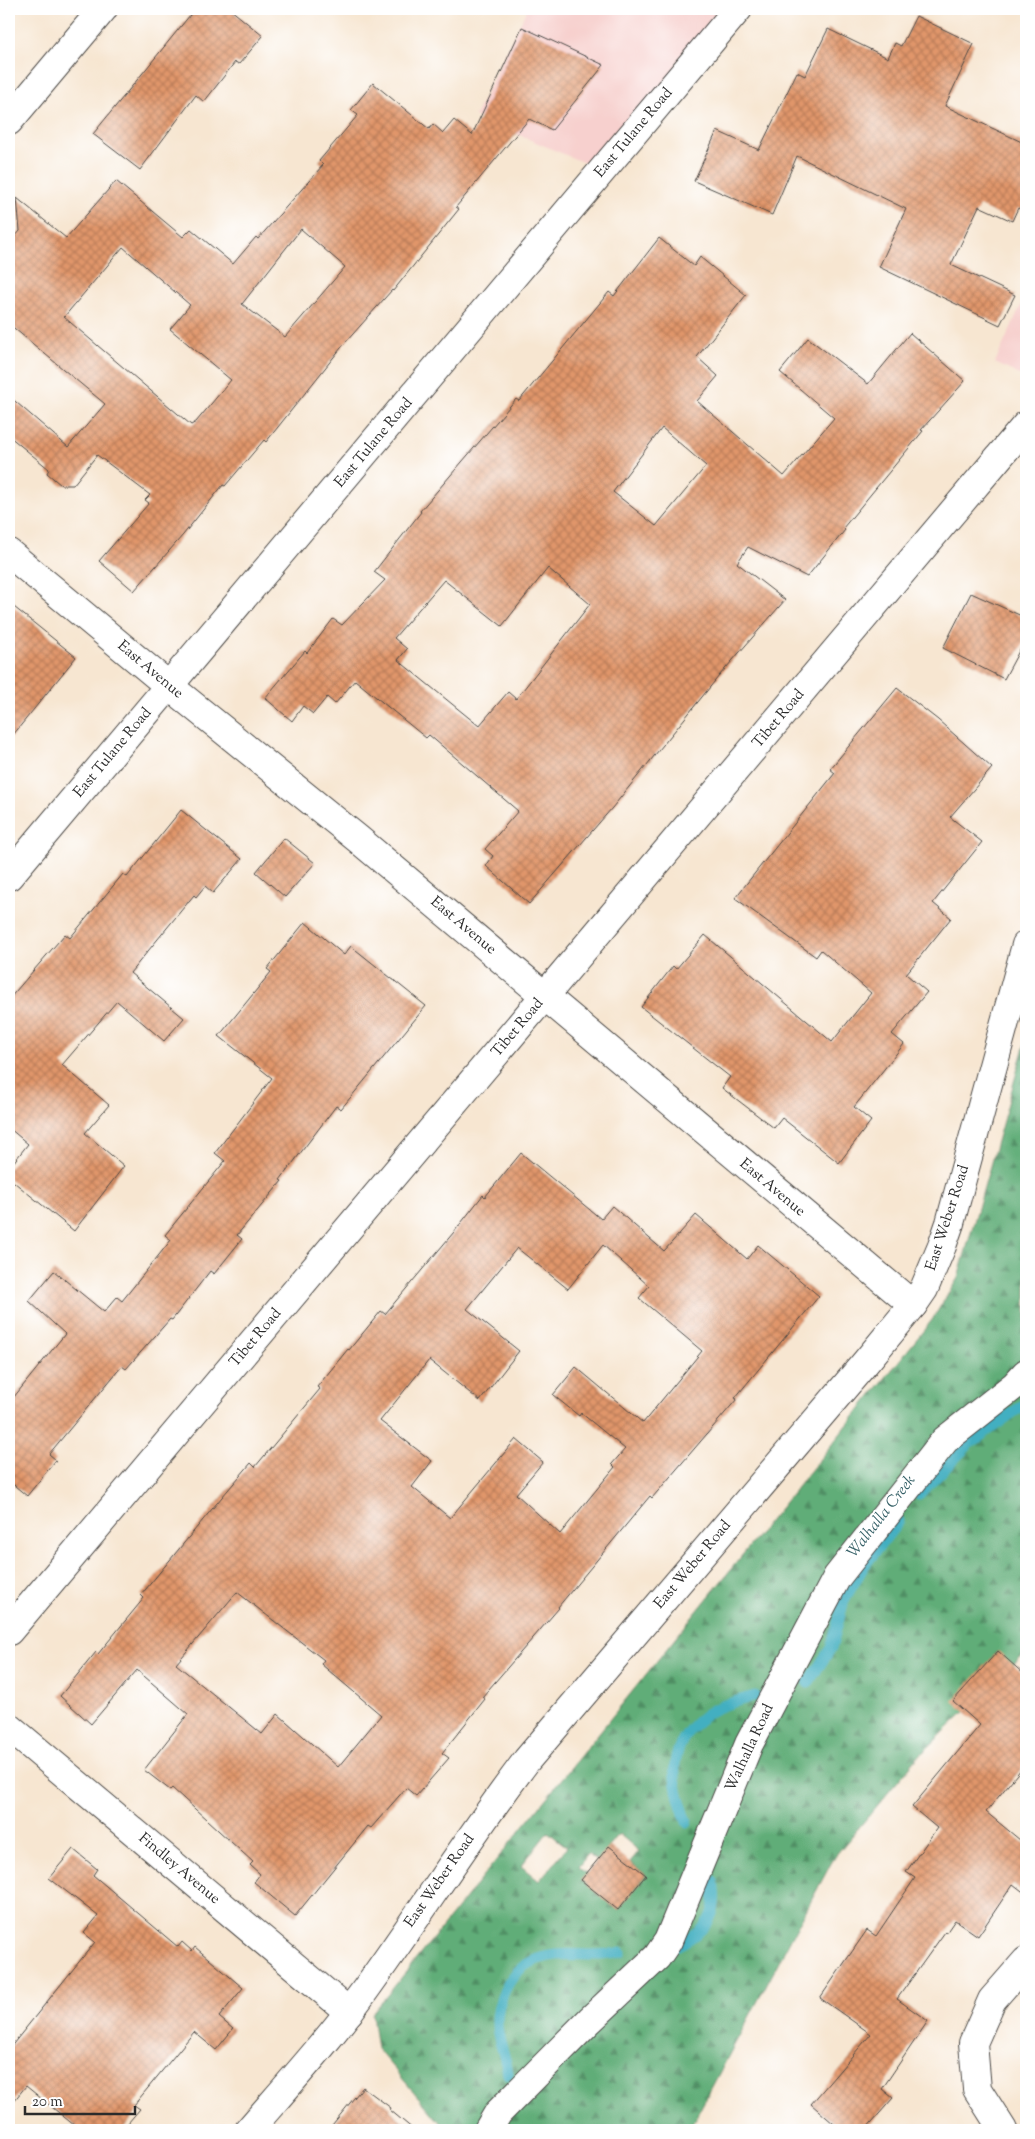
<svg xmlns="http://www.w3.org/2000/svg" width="1035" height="2139" font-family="'Sorts Mill Goudy',serif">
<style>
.built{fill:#f7d0ce}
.forest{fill:url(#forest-firs);stroke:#466c52;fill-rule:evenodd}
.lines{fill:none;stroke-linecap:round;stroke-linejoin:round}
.stream{stroke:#43afc1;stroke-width:11}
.building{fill:url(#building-cross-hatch);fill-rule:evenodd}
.minor-casing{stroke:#4a4744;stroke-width:30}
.tertiary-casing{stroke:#4a4744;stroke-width:30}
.minor{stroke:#fff;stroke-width:28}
.tertiary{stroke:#fff;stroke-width:28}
.labels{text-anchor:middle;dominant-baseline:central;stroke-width:4;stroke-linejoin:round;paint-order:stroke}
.street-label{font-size:15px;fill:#2b2b2b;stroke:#fff}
.water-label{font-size:16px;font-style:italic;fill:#356067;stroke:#fff}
</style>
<defs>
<pattern id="forest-firs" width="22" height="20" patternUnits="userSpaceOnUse" patternTransform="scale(1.25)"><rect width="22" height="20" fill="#60ad78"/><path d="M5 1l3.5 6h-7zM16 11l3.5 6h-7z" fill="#4f8d63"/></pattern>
<pattern id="building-cross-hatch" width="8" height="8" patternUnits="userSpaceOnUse" patternTransform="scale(1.25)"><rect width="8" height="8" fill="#e1966b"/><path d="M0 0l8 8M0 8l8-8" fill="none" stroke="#b77b58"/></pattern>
</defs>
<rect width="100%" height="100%" fill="#fff"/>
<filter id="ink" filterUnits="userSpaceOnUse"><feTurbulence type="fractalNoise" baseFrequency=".02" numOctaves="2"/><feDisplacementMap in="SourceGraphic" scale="10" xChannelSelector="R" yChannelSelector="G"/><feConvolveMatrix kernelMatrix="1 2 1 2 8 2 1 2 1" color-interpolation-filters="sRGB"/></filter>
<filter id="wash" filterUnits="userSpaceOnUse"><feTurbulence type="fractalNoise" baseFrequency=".0096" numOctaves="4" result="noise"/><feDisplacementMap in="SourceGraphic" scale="20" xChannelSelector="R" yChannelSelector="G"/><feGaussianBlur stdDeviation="1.12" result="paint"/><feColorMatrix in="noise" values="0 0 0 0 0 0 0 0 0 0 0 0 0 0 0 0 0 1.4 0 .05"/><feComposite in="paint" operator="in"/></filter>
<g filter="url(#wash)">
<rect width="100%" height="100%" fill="#f7e6d1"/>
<g class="built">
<path d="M527 9H746L608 173 475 116Z"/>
<path d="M1026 294V378L995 363Z"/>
</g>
<path class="forest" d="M1026 1040V1653L919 1756 835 1856 689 2130H443L444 2127 377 2049 372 2014 932 1320 958 1278ZM548 1832 567 1847 539 1881 521 1866ZM619 1834 639 1851 630 1862 646 1875 618 1910 582 1881 587 1874 578 1867 588 1854 597 1861Z"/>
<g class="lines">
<g class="stream">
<path d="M919 1494 968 1445 1026 1403"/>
<path d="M808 1683 831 1648 844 1600 864 1566 899 1521"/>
<path d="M687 1822C675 1788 665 1759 691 1728 699 1719 711 1710 722 1706 733 1702 744 1699 755 1696"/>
<path d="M678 1945C708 1930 719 1914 713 1881"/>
<path d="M508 2074C506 2060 501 2047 498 2033 493 2007 508 1972 533 1961 539 1958 549 1956 556 1955 577 1953 600 1958 621 1952"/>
</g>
</g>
<g id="blocks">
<g class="building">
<path d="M195 9H230L263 36 239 64 235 62 204 102 196 95 140 170 93 134Z"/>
<path d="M916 16 974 44 945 106 1026 144V212L1018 208 1012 221 979 206 951 265 1015 295 1000 325 879 267 906 209 797 156 772 215 694 181 717 131 759 150 797 72 805 76 828 29 888 58 895 43 901 46Z"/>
<path d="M522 27 604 65 552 130 529 119 456 207 459 209 393 291 392 290 345 343 266 442 264 440 225 486 223 485 183 535 134 591 99 561 149 503 145 500 150 495 97 455 73 485H61L47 473 49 469 9 436V396L68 447 105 404 9 324V244L20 231 17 198 66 238 116 181 183 237 191 229 233 264 256 237 258 239 323 165 319 161 358 115 351 110 373 83 429 129 433 124 443 133 454 120 472 135ZM301 229 345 267 285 337 242 304ZM123 247 190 305 170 329 231 380 196 422 191 425 64 317Z"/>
<path d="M659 238 694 266 700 257 746 295 697 357 718 376 697 401 784 476 834 418 780 372 808 338 868 384 910 333 965 381 921 430 923 431 843 528 845 530 807 577 748 547 737 563 785 600 719 676 612 808 529 904 486 866 493 856 485 849 518 811 429 735 426 738 355 680 335 704 327 697 313 714 303 706 292 721 265 698 305 651 307 653 333 619 342 625 385 580 374 572 421 512 420 511 516 399 519 401 609 292 614 296ZM662 428 706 466 656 526 613 492ZM548 568 590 604 516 699 508 692 479 726 398 660 407 649 394 638 444 580 502 626Z"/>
<path d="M971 593 1026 618V638L1004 679 943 648Z"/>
<path d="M9 603 76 657 9 740Z"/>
<path d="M897 688 938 720 992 768 950 817 982 842 933 903 951 918 906 974 927 992 892 1034 904 1044 854 1107 871 1121 839 1163 782 1118 774 1128 722 1088 730 1077 641 1007 673 966 676 969 705 935 832 1042 871 993 821 950 816 957 735 898 835 773 830 769Z"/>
<path d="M181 810 242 859 213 893 205 886 196 897 194 895 130 973 184 1018 164 1041 117 1001 62 1065 109 1105 85 1133 124 1166 74 1231 9 1178V1168L28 1144 9 1128V999L65 934 70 938 123 874 127 877Z"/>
<path d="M284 838 315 863 285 897 256 872Z"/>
<path d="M305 922 344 955 351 946 426 1006 341 1109 336 1106 280 1180 282 1181 237 1235 242 1239 214 1274 210 1271 172 1320 170 1319 126 1369 122 1366 49 1454 56 1460 27 1496 9 1481V1403L65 1334 29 1301 54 1271 104 1312 117 1297 122 1301 171 1240 165 1235 225 1161 215 1153 272 1078 219 1036 271 972 267 969Z"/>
<path d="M521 1153 601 1219 612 1206 664 1251 696 1215 747 1259 758 1245 819 1296 735 1398 737 1399 652 1498 650 1496 558 1607 559 1608 482 1697 485 1699 442 1753 449 1758 416 1796 406 1788 371 1828 368 1826 295 1916 254 1882 260 1874 250 1865 253 1862 172 1788 170 1790 144 1770 188 1714 137 1670 91 1724 60 1696 96 1652 98 1654 144 1598 141 1595 222 1497 251 1463 255 1467 320 1389 317 1387 348 1349 349 1350 381 1311 385 1314 454 1232 483 1195 485 1197ZM603 1245 649 1286 639 1298 702 1351 643 1423 576 1367 553 1395 579 1416 581 1413 625 1449 612 1464 615 1467 560 1534 516 1494 543 1462 516 1439 450 1518 412 1487 432 1461 380 1421 429 1360 480 1401 519 1351 467 1309 517 1248 568 1289ZM237 1592 324 1660 321 1664 381 1715 338 1767 278 1714 262 1734 176 1664Z"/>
<path d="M998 1651 1026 1676V1763L986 1812 1026 1845V1894L1013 1884 978 1936 955 1920 946 1933 945 1932 897 1999 928 2021 882 2089 893 2098 865 2130H841L811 2104 871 2034 820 1998 867 1930 876 1936 915 1878 906 1872 937 1828 912 1807 980 1725 953 1701Z"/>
<path d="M609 1846 646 1875 618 1910 581 1880Z"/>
<path d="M73 1849 97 1869 93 1875 178 1947 182 1942 192 1951 195 1947 243 1988 219 2017 233 2029 216 2050 194 2032 134 2105 140 2109 122 2130H80L26 2086 9 2107V2049L95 1942 84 1933 98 1916 49 1878Z"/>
<path d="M363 2087 391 2108 390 2110 414 2130H328Z"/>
</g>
</g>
</g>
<g filter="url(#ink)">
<use href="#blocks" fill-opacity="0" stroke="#4a4744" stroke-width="1"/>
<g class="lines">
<defs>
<g id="minor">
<path d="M9 121 103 9"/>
<path d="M9 553 169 686 358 839 913 1305"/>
<path d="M9 876 738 9"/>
<path d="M9 1631 1026 425"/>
<path d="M9 1727 349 2012"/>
<path d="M488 2130 498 2113 590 2020 657 1957 668 1941 749 1744 837 1577 945 1440 1015 1385 1026 1373"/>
<path d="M1003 2130 977 2089 973 2043 992 2000 1026 1961"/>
</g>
<path id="tertiary" d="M249 2130C288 2085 328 2041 363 1993 419 1916 469 1836 527 1760L865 1363 913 1305 924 1289 942 1246 950 1223 1026 945"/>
</defs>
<use href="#minor" class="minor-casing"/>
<use href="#tertiary" class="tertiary-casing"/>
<use href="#minor" class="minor"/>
<use href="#tertiary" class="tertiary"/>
</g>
</g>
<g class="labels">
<g class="street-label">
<text transform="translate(634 133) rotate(-50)">East Tulane Road</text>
<text transform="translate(374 443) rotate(-50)">East Tulane Road</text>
<text transform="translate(150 670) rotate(40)">East Avenue</text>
<text transform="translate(779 719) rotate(-50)">Tibet Road</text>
<text transform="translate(113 753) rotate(-50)">East Tulane Road</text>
<text transform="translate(463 926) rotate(40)">East Avenue</text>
<text transform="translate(518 1028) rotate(-50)">Tibet Road</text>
<text transform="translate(772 1188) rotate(40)">East Avenue</text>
<text transform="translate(948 1218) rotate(-72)">East Weber Road</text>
<text transform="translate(256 1338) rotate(-50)">Tibet Road</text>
<text transform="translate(693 1565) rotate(-50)">East Weber Road</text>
<text transform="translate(750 1748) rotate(-65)">Walhalla Road</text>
<text transform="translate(179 1869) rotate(40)">Findley Avenue</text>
<text transform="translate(440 1881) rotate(-55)">East Weber Road</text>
</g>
<g class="water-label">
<text transform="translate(882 1517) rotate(-52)">Walhalla Creek</text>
</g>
</g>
<rect width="1035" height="2139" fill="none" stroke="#fff" stroke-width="30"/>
<path d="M25 2106v8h110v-8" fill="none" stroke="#2b2b2b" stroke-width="2.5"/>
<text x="32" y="2106" font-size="15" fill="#2b2b2b" stroke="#ffffff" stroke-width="4" paint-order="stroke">20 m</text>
</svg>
